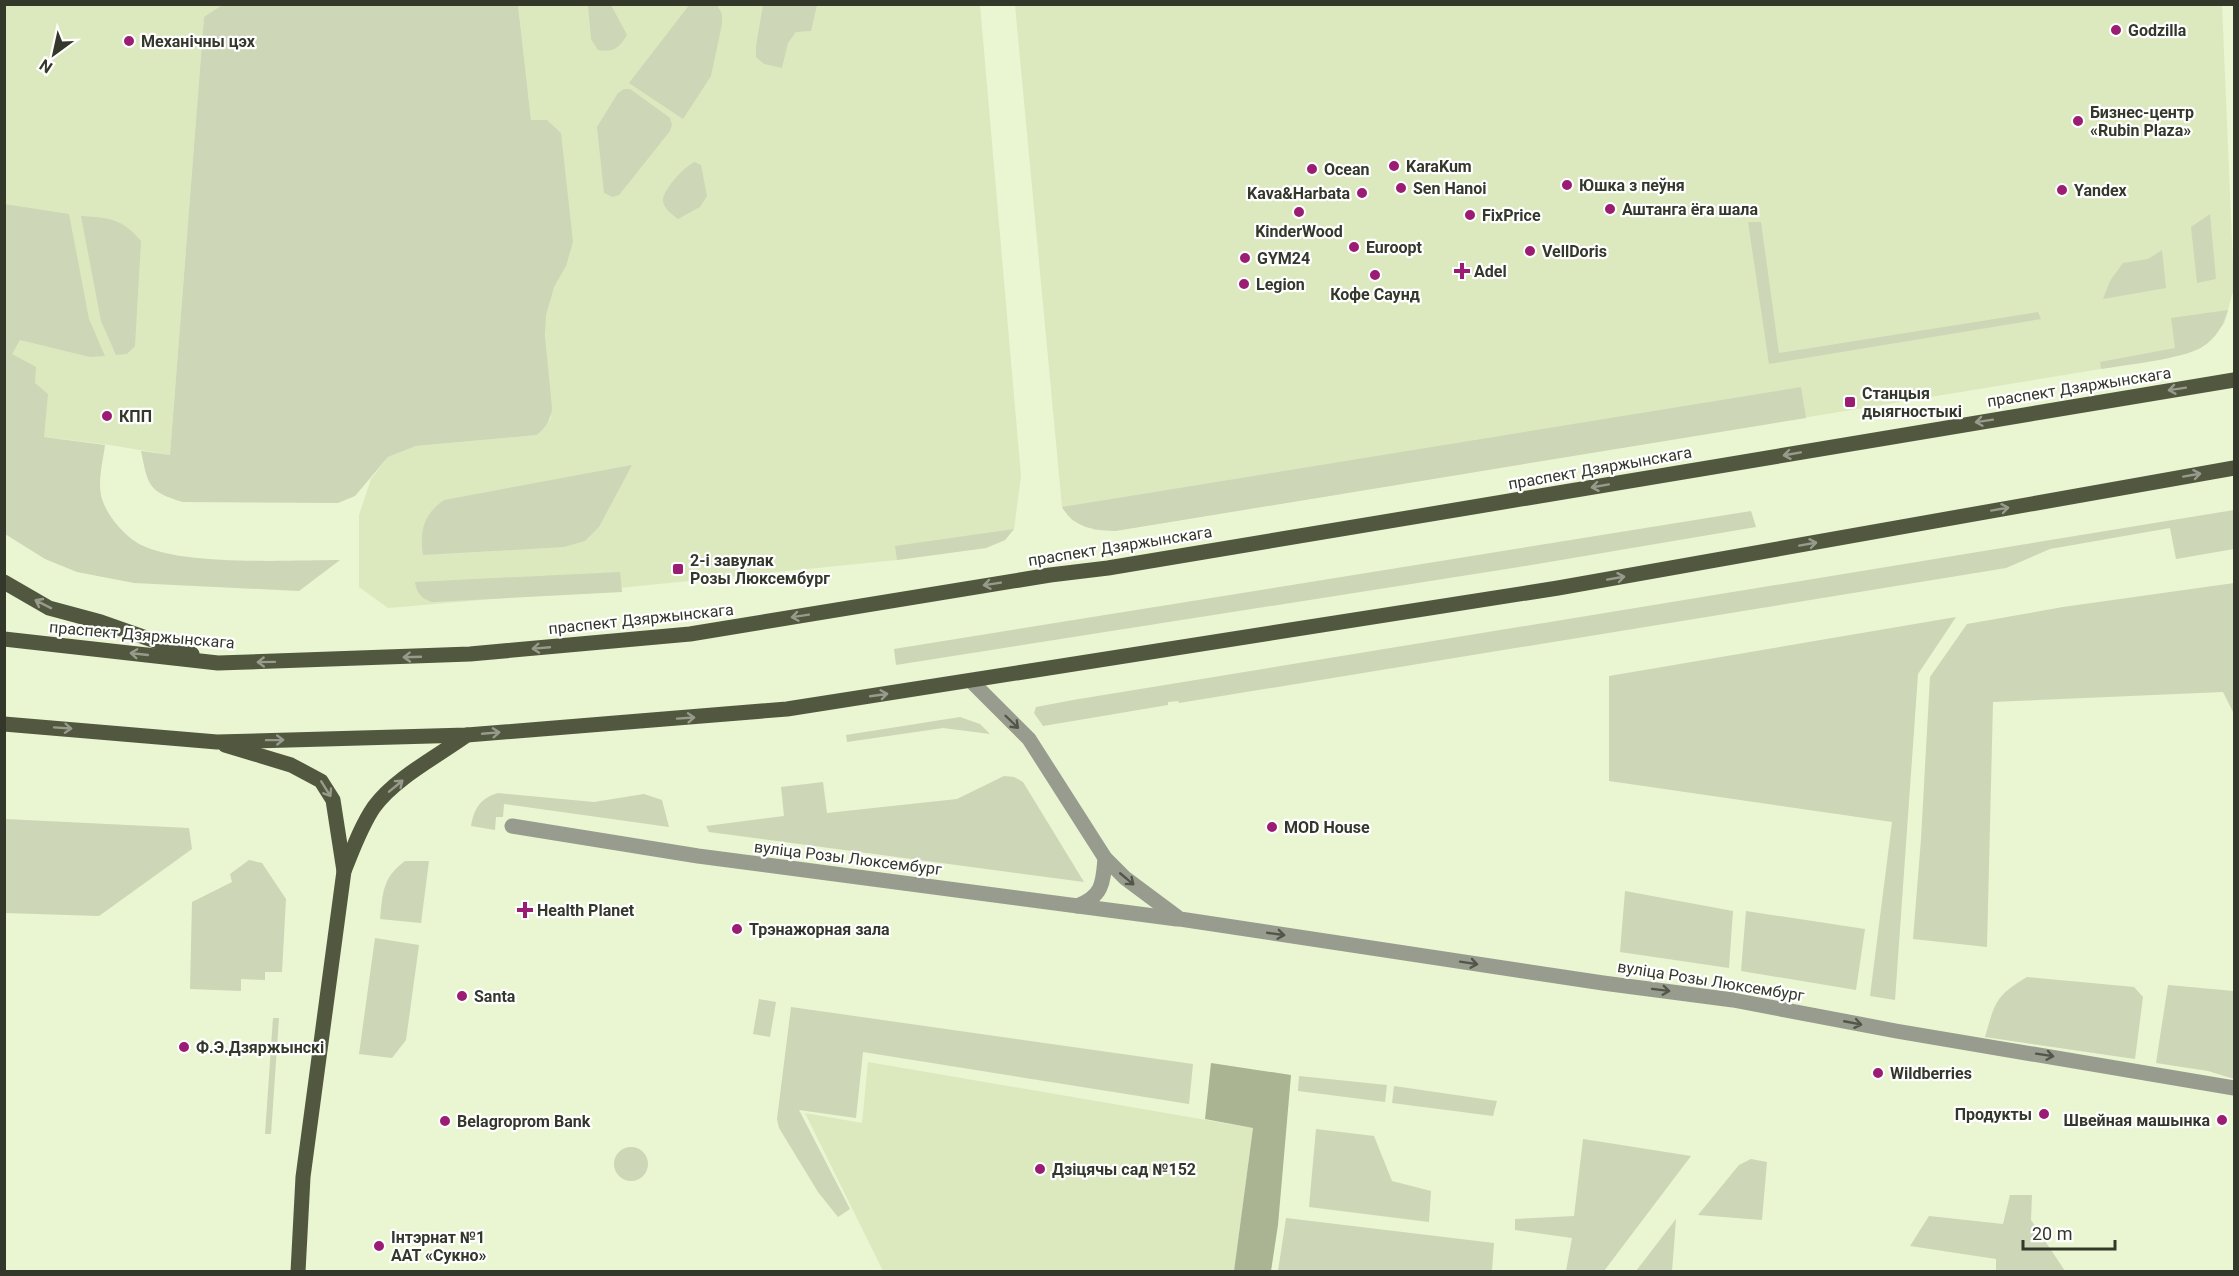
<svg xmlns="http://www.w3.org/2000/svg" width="2239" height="1276" font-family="Roboto,sans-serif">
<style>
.built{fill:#dce9bf}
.green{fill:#cdd6b6}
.forest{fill:#aab492}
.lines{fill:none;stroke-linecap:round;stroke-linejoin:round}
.minor{stroke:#989c8e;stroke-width:15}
.major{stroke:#51583f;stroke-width:15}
.oneway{stroke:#979b8c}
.oneway2{stroke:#525649}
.poi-dot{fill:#9b1d73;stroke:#fff;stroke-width:2}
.labels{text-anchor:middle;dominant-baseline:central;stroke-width:4.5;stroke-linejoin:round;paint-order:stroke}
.poi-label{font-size:16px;font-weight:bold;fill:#34382b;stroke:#fff;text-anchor:start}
.street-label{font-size:16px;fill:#34382b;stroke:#fff}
</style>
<rect width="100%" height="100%" fill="#eaf5d2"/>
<g class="built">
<path d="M5 5H224L204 18 170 455 110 445 5 432Z"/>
<path d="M518 5H980L1021 476 1014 529 1005 540 986 548 897 560 619 588 388 608 359 587V515L371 479 388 457 416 446 537 435 551 418 531 121Z"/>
<path d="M1015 5H2222L2234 288 2224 324 2202 347 2187 353 2101 369 1115 531 1095 530 1072 520 1062 507Z"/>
<path d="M868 1062 1253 1128 1234 1271H883L805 1113 862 1123Z"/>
</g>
<g class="green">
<path d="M224 4 518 5 531 120H547L561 133 573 242 566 266 554 287 546 315 545 334 552 409C550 421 546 427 537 435L416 446 388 457 355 496 338 503 183 502C148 492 148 485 141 451L170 455 204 17Z"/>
<path d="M690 4 717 5 722 14V24L711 76 683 119 629 83Z"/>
<path d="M588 5H611L627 35C619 48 613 53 598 50L591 39Z"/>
<path d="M763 5H817L811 31 796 32 788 43 782 68 764 64 756 57V46Z"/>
<path d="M624 89H630L670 118 672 125 670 131 619 195 613 197 604 193 597 127 618 93Z"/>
<path d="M695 162 701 165 707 196 700 207 678 219C672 214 664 209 663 201 662 190 686 165 695 162Z"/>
<path d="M4 204 69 214 89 319 105 356 90 357 20 340 12 354 36 367 35 383 48 394 44 437 105 445C103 461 97 483 102 499 107 515 122 533 136 542 174 567 292 560 340 560L299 591 134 583 77 572 45 559 5 534Z"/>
<path d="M2210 214 2216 279 2197 283 2191 227Z"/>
<path d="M81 216C109 218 122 218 141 241L135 346 127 354 116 355 101 321Z"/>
<path d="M1748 222H1761L1779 353 2038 312 2041 319 1769 364Z"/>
<path d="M2162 250 2166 288 2103 299 2110 281 2123 263 2148 259Z"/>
<path d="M2228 310C2224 324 2216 339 2202 347 2183 359 2125 365 2101 369L2100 362 2175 348 2171 318Z"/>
<path d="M1801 387 1806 418 1115 531C1093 530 1074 528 1062 507Z"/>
<path d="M632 465 599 527 585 541 564 547 423 555C419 531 424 514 444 500Z"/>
<path d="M2234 510V549L2176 559 2170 528 2050 549 2006 568 1179 703 1178 701 1168 702V705L1043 726 1034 713 1036 707 1073 700Z"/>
<path d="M1751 511 1756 527 1519 567 896 665 894 649Z"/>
<path d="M1014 529 1005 540 986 548 897 560 895 546Z"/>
<path d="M620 572 622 592 432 602C421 598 417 594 415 582Z"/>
<path d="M2234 583V714L2223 692 1993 702 1987 947 1913 939 1921 839 1930 677 1967 624 2063 607Z"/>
<path d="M1956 617 1918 674 1895 1000 1870 996 1892 822 1609 781V676Z"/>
<path d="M960 717 980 724 990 734 943 728 847 742 846 735Z"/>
<path d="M1004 776 1014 777 1023 782 1084 882 709 832 706 826 784 816 781 787 823 782 827 813 957 799Z"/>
<path d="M498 793 594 802 644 794 662 800 669 827 504 804 503 817H496L495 830 471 826C474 809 480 798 498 793Z"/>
<path d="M5 819 189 828 192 849 99 916 5 913Z"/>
<path d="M249 860 262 863 286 899 282 972H265V980L241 979V991L190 989 192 902 232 882 230 874Z"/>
<path d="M405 861H429L421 923 380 919C383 893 382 878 405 861Z"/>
<path d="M1625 891 1733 911 1729 968 1620 952Z"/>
<path d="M1746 911 1865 929 1856 990 1741 971Z"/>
<path d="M375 938 419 945 406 1040 392 1058 359 1054Z"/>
<path d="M2027 977 2134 987 2143 997 2135 1059 1985 1037C1995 1003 1995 996 2027 977Z"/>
<path d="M2168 985 2234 991V1079L2208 1071 2156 1063Z"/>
<path d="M759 999 776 1002 770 1037 753 1034Z"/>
<path d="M791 1007 1193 1064 1189 1104 863 1052 856 1118 799 1110 850 1209 838 1217 818 1192 779 1128 777 1119Z"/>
<path d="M273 1018H279L271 1134H265Z"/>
<path d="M1299 1076 1387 1085 1385 1102 1298 1091Z"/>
<path d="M1394 1086 1497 1101 1493 1116 1392 1103Z"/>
<path d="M1316 1129 1374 1136 1392 1181 1431 1191 1429 1222 1309 1207Z"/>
<path d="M1583 1139 1691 1156 1604 1271H1566L1572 1238 1515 1230V1219L1574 1216Z"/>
<circle cx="631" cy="1164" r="17"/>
<path d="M1751 1159 1767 1162 1762 1220 1698 1215 1739 1165Z"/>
<path d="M2010 1195H2032L2031 1220 2065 1271H1996V1259L1910 1246 1929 1216 2003 1224Z"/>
<path d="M1286 1218 1494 1243 1492 1270 1278 1271Z"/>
<path d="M1676 1219 1672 1271H1636Z"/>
</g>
<path class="forest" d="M1211 1063 1291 1075 1278 1225 1271 1271H1234L1253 1128 1205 1119Z"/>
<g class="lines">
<g class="minor">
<path d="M971 681 1029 739 1105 858 1125 878 1180 919 1603 983 1733 1000 1896 1031 2234 1088"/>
<path d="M512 826 698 856 1177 919"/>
<path d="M1077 906C1103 896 1103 883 1105 858"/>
</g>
<g class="major">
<path d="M4 582 49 608 101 622 192 654"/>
<path d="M4 639 218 663 470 654 690 634 1050 575 1108 568 2234 380"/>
<path d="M4 724 217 742 467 735 787 709 1558 588 2234 468"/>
<path d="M225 745 291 765 321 781 333 800 344 871 303 1177 298 1272"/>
<path d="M344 871C353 849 361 826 374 807 395 778 438 756 467 735"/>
</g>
</g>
<defs><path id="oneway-shaft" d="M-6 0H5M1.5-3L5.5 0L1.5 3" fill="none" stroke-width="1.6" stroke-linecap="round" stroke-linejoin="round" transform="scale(1.5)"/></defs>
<g class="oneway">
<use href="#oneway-shaft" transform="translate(2177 389) rotate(171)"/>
<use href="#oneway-shaft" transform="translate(1984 421) rotate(171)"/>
<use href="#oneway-shaft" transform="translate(1792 454) rotate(170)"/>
<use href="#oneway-shaft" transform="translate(2192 475) rotate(-10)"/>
<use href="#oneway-shaft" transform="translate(1600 486) rotate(170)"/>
<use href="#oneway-shaft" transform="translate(2000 509) rotate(-10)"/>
<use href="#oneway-shaft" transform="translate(1808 544) rotate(-10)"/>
<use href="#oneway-shaft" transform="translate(1616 578) rotate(-10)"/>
<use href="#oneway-shaft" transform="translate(992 584) rotate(171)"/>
<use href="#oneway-shaft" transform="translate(43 604) rotate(-153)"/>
<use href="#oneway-shaft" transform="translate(800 616) rotate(171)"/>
<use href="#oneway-shaft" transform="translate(541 648) rotate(175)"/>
<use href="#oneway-shaft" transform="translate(139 654) rotate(-174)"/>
<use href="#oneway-shaft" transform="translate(412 657) rotate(178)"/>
<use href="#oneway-shaft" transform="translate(266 662) rotate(179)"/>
<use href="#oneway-shaft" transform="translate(879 695) rotate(-8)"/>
<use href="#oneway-shaft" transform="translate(686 718) rotate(-4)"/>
<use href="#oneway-shaft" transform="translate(63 728) rotate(4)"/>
<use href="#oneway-shaft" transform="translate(491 733) rotate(-5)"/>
<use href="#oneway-shaft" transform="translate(275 740) rotate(-1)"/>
<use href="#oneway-shaft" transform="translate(396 786) rotate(-39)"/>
<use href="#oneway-shaft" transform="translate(326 789) rotate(58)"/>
</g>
<g class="oneway2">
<use href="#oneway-shaft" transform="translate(1012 722) rotate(44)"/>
<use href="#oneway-shaft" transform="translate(1127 879) rotate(40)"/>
<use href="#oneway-shaft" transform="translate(1276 934) rotate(8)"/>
<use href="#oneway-shaft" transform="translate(1469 963) rotate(9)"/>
<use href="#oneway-shaft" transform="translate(1661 990) rotate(7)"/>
<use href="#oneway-shaft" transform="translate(1853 1023) rotate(11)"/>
<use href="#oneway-shaft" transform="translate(2045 1055) rotate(9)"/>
</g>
<g class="poi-dot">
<circle cx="2116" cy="30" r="6"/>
<circle cx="129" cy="41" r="6"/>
<circle cx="2078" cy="121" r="6"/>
<circle cx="1394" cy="166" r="6"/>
<circle cx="1312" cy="169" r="6"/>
<circle cx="1567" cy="185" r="6"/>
<circle cx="1401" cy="188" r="6"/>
<circle cx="2062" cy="190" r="6"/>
<circle cx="1362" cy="193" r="6"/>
<circle cx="1610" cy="209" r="6"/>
<circle cx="1299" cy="212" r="6"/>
<circle cx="1470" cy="215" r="6"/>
<circle cx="1354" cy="247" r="6"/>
<circle cx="1530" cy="251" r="6"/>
<circle cx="1245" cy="258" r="6"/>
<path d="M1459 262h6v6h6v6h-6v6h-6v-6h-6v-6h6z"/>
<circle cx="1375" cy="275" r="6"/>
<circle cx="1244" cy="284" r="6"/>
<rect x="1844" y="396" width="12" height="12" rx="3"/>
<circle cx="107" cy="416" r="6"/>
<rect x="672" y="563" width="12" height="12" rx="3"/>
<circle cx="1272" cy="827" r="6"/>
<path d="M522 901h6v6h6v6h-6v6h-6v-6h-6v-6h6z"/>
<circle cx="737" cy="929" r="6"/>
<circle cx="462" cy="996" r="6"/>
<circle cx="184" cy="1047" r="6"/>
<circle cx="1878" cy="1073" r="6"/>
<circle cx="2044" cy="1114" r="6"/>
<circle cx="2222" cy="1120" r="6"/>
<circle cx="445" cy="1121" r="6"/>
<circle cx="1040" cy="1169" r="6"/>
<circle cx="379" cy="1246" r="6"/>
</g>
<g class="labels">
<g class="poi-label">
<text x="2128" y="30">Godzilla</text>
<text x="141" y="41">Механічны цэх</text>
<text x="2090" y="112">Бизнес-центр<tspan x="2090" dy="18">«Rubin Plaza»</tspan></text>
<text x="1406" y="166">KaraKum</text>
<text x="1324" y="169">Ocean</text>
<text x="1579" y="185">Юшка з пеўня</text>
<text x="1413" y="188">Sen Hanoi</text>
<text x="2074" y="190">Yandex</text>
<text x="1350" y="193" text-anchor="end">Kava&amp;Harbata</text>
<text x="1622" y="209">Аштанга ёга шала</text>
<text x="1482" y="215">FixPrice</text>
<text x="1299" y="231" text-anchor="middle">KinderWood</text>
<text x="1366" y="247">Euroopt</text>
<text x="1542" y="251">VellDoris</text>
<text x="1257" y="258">GYM24</text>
<text x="1474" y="271">Adel</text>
<text x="1256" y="284">Legion</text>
<text x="1375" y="294" text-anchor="middle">Кофе Саунд</text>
<text x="1862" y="393">Станцыя<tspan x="1862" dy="18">дыягностыкі</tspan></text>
<text x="119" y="416">КПП</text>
<text x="690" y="560">2-і завулак<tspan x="690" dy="18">Розы Люксембург</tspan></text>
<text x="1284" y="827">MOD House</text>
<text x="537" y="910">Health Planet</text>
<text x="749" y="929">Трэнажорная зала</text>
<text x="474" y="996">Santa</text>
<text x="196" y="1047">Ф.Э.Дзяржынскі</text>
<text x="1890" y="1073">Wildberries</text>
<text x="2032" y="1114" text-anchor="end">Продукты</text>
<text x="2210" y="1120" text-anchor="end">Швейная машынка</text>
<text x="457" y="1121">Belagroprom Bank</text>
<text x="1052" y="1169">Дзіцячы сад №152</text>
<text x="391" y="1237">Інтэрнат №1<tspan x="391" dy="18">ААТ «Сукно»</tspan></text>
</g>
<g class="street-label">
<text transform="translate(2079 387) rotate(-9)">праспект Дзяржынскага</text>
<text transform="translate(1600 468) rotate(-10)">праспект Дзяржынскага</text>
<text transform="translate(1120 546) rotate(-9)">праспект Дзяржынскага</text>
<text transform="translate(641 619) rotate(-6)">праспект Дзяржынскага</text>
<text transform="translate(142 635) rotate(5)">праспект Дзяржынскага</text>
<text transform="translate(848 858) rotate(7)">вуліца Розы Люксембург</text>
<text transform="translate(1711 981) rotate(9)">вуліца Розы Люксембург</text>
</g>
</g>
<rect width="2239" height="1276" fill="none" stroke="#34382b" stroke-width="12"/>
<g transform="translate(54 54) rotate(213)" stroke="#ffffff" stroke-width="4.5" paint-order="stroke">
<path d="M0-4.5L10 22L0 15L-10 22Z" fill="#34382b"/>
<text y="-9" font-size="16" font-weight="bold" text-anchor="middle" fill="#34382b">N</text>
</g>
<path d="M2023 1240v9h92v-9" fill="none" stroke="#34382b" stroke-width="3"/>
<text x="2032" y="1240" font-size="18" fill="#34382b" stroke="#ffffff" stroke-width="4.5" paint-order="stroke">20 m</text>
</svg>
